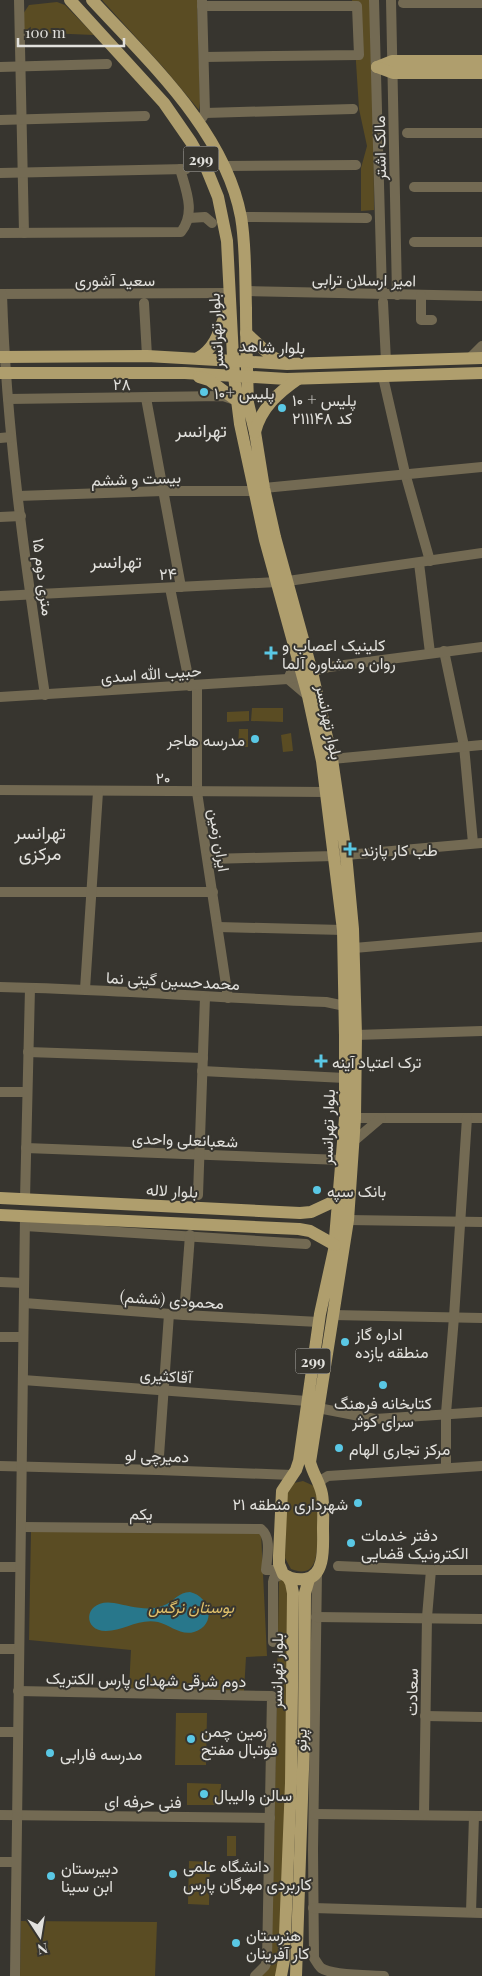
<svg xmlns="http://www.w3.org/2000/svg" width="482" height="1976" font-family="'Playfair Display',Vazirmatn,serif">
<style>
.green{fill:#5a4c23}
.water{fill:#28778b}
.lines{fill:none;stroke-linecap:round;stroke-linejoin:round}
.minor{stroke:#736a53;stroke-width:10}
.major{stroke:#af9e6d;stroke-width:12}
.poi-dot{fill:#5ac8e5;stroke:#37352f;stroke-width:2}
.labels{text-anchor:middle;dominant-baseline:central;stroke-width:4;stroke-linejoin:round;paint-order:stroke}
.shield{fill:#37352f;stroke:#afada9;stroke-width:1}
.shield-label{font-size:15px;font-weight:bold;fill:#e2e1dd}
.street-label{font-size:16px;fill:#e2e1dd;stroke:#37352f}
.poi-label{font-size:16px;fill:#e2e1dd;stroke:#37352f;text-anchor:start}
.park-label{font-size:16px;font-style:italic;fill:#debf6a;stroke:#37352f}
.neighbourhood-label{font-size:18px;fill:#e2e1dd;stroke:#37352f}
</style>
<rect width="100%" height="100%" fill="#37352f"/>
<g class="green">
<path d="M102 0H197L200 101 199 110 164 68Z"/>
<path d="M352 0H370L373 67 374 210 361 211V168L367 146 359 109Z"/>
<path d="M57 2 65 5 94 35 23 32V14L29 5Z"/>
<path d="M252 708H283V722L251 721Z"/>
<path d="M249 711V721L227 722V712Z"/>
<path d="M239 729H248V747H238Z"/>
<path d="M291 733 293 751 283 752 281 735Z"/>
<path d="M303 1481 314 1486 317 1491C317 1503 317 1515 317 1527 317 1545 321 1581 291 1569L285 1558 286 1496 294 1483Z"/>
<path d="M31 1531 261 1533 267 1656 246 1657 244 1691 129 1688 131 1650 29 1640Z"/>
<path d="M279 1579 285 1581 290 1590 283 1938 276 1976H258L266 1969 274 1838Z"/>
<path d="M176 1713H207L206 1765H175Z"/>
<path d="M187 1783 221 1784 220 1805H187Z"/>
<rect x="227" y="1836" width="9" height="20"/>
<path d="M189 1861 210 1862 209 1905 188 1904Z"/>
<path d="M21 1921 157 1922 155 1976H20Z"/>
</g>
<path class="water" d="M190 1592C211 1597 217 1625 194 1632 181 1636 170 1625 158 1622 139 1618 123 1631 106 1631 81 1631 84 1598 114 1603 131 1606 150 1613 167 1604 176 1599 178 1593 190 1592Z"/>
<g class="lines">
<g class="minor">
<path d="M19 0 24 233"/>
<path d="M374 0 382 294"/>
<path d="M391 0 397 295"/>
<path d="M403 3H482"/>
<path d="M202 6H357L359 55 204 57"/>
<path d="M0 67 107 64"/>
<path d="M205 113 353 109"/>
<path d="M202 118 205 113 202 1"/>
<path d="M0 120 145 116"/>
<path d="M407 133H482"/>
<path d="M224 166 356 165"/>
<path d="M0 173 186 169"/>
<path d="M414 187H482"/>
<path d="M241 217 367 218"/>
<path d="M189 218 205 217 212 223"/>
<path d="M0 233 181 232C196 213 186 190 180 169"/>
<path d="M414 242H482"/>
<path d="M246 291 482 296"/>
<path d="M0 294 229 293"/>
<path d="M2 294C6 429 25 562 45 695"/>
<path d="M421 295V320H432"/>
<path d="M383 302 386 361"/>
<path d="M144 303 147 356"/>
<path d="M470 358 482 346"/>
<path d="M383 377 405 473 430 561"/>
<path d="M146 398 181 587"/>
<path d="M8 399 223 396 232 399"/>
<path d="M0 438 11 437"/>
<path d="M264 488 482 467"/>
<path d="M18 496 163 491H254"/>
<path d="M0 517 21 516"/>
<path d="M419 563 430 653"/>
<path d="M288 581 482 553"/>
<path d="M170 588 190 686"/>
<path d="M0 596 277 582"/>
<path d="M444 651 464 746 473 843"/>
<path d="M298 657 288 679 308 696"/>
<path d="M197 686V792L228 998"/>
<path d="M0 697 288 679 329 667 482 647"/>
<path d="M332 759 482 745"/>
<path d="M0 790 326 792"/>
<path d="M208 859 335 856 482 843"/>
<path d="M0 892H213"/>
<path d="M218 927 343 930"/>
<path d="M354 948 482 937"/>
<path d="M0 987C109 989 217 998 326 1002L345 1006"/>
<path d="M85 989 98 792"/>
<path d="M356 1035 482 1031"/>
<path d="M28 1052 203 1058"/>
<path d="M202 1071 345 1078"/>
<path d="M0 1092H27"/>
<path d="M348 1118H482"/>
<path d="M354 1141 381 1118"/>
<path d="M26 1148 342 1160"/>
<path d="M198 1195 205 997"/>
<path d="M25 1199 30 988"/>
<path d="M348 1220 482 1222"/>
<path d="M25 1226 306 1244"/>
<path d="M0 1282 24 1283"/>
<path d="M24 1303 184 1315 319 1322"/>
<path d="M184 1315 190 1235"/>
<path d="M333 1315 482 1318"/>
<path d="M0 1337H23"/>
<path d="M23 1380 307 1401"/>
<path d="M318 1408 375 1419 482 1412"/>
<path d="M0 1466 158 1470 292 1475"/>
<path d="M446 1468V1413L454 1317 467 1118"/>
<path d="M158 1470 169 1314"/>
<path d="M319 1484 323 1479 328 1476 482 1466"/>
<path d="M22 1527 261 1529C272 1538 267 1557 266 1570H280"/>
<path d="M338 1566 431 1570H482"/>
<path d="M0 1567H20"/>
<path d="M317 1572 313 1850 314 1958C316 1961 318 1965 321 1968 333 1976 369 1975 384 1976"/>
<path d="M316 1617 482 1619"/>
<path d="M273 1642V1582L274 1578 283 1574"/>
<path d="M0 1649H19"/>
<path d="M18 1691 272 1696 267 1961 265 1966 255 1976"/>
<path d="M425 1716 482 1717"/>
<path d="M0 1732H18"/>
<path d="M314 1814 482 1816"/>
<path d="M0 1815 270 1818"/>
<path d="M424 1815 427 1617 431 1570"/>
<path d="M0 1862H16"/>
<path d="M313 1908 482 1913"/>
<path d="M471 1912 474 1816"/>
<path d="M15 1976 25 1216"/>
</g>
<g class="major">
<path d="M70 0 164 103 191 142 207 170 218 197 227 241 234 376 240 424 265 540 308 696 322 761 343 930 345 1036V1118L334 1250 320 1314 299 1461 296 1470 282 1491 279 1556V1564L283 1574C290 1579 297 1580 305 1579 326 1577 323 1544 323 1529 323 1518 324 1505 322 1494 320 1483 313 1474 310 1462L348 1220 355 1118 356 1035 353 929 346 854 332 759 312 672 275 537 264 488 255 432 248 403C247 371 246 339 246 308 245 278 246 246 241 217 225 131 149 62 92 0"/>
<path d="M377 67 392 61H482"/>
<path d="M377 67 393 73H482"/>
<path d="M246 333 271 356 283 362"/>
<path d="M0 357 147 356 287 364 482 358"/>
<path d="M198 358C217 347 220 328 227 309"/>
<path d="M0 373H185L287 379 482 373"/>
<path d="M199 377 209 380 236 400"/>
<path d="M255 432C261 408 279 392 298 379"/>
<path d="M0 1198 300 1213 311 1212 339 1199"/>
<path d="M0 1215 299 1229 310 1231 335 1245"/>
<path d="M281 1976 284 1960 291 1783 293 1593 291 1583 288 1577"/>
<path d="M296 1976 304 1740 305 1593 309 1579"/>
</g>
</g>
<g class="poi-dot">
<circle cx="204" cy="392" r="5"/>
<circle cx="282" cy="408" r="5"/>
<path d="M268.5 645.5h5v5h5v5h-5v5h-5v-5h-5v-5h5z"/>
<circle cx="255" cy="739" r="5"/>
<path d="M347.5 841.5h5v5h5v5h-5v5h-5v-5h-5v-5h5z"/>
<path d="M318.5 1053.5h5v5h5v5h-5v5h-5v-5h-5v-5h5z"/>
<circle cx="317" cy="1190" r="5"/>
<circle cx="345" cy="1342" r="5"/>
<circle cx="383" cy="1385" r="5"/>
<circle cx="339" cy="1448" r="5"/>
<circle cx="358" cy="1503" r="5"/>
<circle cx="351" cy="1543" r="5"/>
<circle cx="191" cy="1739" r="5"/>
<circle cx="50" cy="1753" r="5"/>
<circle cx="204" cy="1794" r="5"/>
<circle cx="173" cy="1874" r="5"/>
<circle cx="51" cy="1876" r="5"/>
<circle cx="236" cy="1943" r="5"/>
</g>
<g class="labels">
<g class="shield">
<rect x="183.5" y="146.5" width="35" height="25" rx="4"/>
<rect x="295.5" y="1348.5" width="35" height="25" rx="4"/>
</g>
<g class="shield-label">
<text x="201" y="159">299</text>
<text x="313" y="1361">299</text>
</g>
<g class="street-label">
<text transform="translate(379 148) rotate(-91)">مالک اشتر</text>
<text x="115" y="279">سعید آشوری</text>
<text transform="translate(364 279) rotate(1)">امیر ارسلان ترابی</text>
<text transform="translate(215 331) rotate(-93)">بلوار تهرانسر</text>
<text transform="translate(272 346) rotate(2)">بلوار شاهد</text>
<text x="122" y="383">۲۸</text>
<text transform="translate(136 478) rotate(-2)">بیست و ششم</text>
<text transform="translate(168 573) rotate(-3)">۲۴</text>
<text transform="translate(44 577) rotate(83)">۱۵ متری دوم</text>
<text transform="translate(151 673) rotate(-4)">حبیب الله اسدی</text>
<text transform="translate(330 722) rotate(78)">بلوار تهرانسر</text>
<text x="163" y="777">۲۰</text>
<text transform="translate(220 840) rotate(81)">ایران زمین</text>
<text transform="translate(173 980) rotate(3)">محمدحسین گیتی نما</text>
<text transform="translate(327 1127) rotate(-88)">بلوار تهرانسر</text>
<text transform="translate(185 1139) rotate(2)">شعبانعلی واحدی</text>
<text transform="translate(172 1190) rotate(3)">بلوار لاله</text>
<text transform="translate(172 1299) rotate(4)">محمودی (ششم)</text>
<text transform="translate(166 1375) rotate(4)">آقاکثیری</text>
<text transform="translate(157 1455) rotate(2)">دمیرچی لو</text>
<text transform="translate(141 1513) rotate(1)">یکم</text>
<text transform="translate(276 1671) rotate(-89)">بلوار تهرانسر</text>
<text transform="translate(146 1679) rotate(1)">دوم شرقی شهدای پارس الکتریک</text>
<text transform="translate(411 1692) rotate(-89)">سعادت</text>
<text transform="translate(300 1740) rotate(-89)">پرتو</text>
<text transform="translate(143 1801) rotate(1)">فنی حرفه ای</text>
</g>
<g class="poi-label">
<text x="214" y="392">پلیس +۱۰</text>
<text x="292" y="399">پلیس + ۱۰<tspan x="292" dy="18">کد ۲۱۱۱۴۸</tspan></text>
<text x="282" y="644">کلینیک اعصاب و<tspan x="282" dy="18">روان و مشاوره آلما</tspan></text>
<text x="245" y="739" text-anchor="end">مدرسه هاجر</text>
<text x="361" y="849">طب کار پازند</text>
<text x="332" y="1061">ترک اعتیاد آینه</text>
<text x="327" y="1190">بانک سپه</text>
<text x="355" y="1333">اداره گاز<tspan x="355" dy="18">منطقه یازده</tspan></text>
<text x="383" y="1402" text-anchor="middle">کتابخانه فرهنگ<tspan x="383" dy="18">سرای کوثر</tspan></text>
<text x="349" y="1448">مرکز تجاری الهام</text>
<text x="348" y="1503" text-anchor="end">شهرداری منطقه ۲۱</text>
<text x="361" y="1534">دفتر خدمات<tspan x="361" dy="18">الکترونیک قضایی</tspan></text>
<text x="201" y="1730">زمین چمن<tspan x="201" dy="18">فوتبال مفتح</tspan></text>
<text x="60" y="1753">مدرسه فارابی</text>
<text x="214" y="1794">سالن والیبال</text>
<text x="183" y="1865">دانشگاه علمی<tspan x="183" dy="18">کاربردی مهرگان پارس</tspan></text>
<text x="61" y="1867">دبیرستان<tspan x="61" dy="18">ابن سینا</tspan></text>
<text x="246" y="1934">هنرستان<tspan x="246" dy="18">کار آفرینان</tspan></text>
</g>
<g class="park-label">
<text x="191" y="1606">بوستان نرگس</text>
</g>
<g class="neighbourhood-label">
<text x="201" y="430">تهرانسر</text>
<text x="116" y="561">تهرانسر</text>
<text x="40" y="832">تهرانسر<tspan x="40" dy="21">مرکزی</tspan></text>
</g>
</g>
<g transform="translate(40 1936) rotate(168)" stroke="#37352f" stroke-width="4" paint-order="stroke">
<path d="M0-4L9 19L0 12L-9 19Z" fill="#e2e1dd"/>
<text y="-8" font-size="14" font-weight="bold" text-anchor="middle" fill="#e2e1dd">N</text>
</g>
<path d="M18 38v8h106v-8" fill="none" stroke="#e2e1dd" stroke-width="2.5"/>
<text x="25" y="38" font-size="15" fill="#e2e1dd" stroke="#37352f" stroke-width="4" paint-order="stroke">100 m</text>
</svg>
